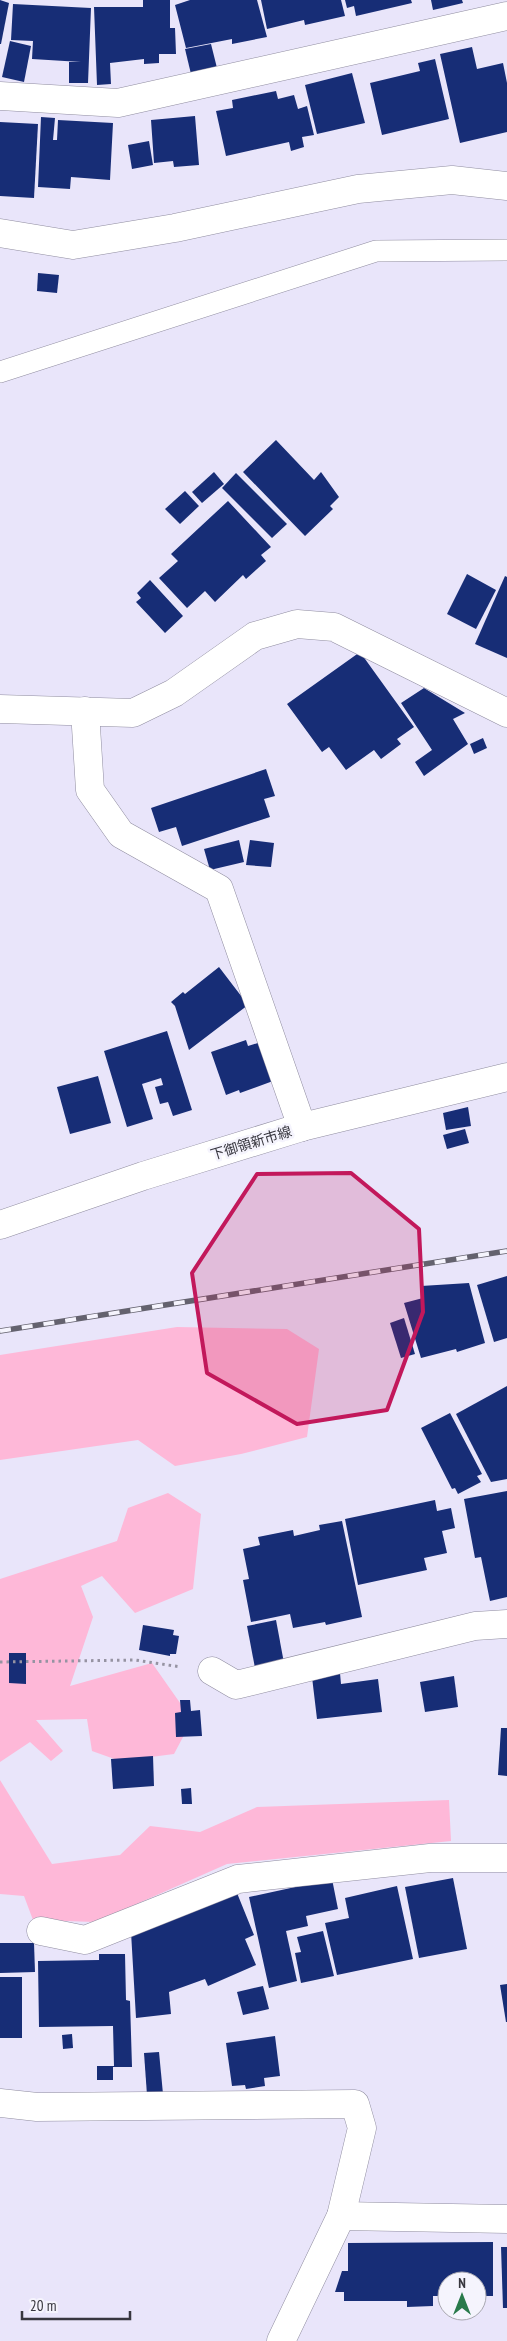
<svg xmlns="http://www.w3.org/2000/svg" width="507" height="2341" font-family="'PT Sans Narrow','Noto Sans JP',sans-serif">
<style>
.green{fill:#feb8d8}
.building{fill:#172d76}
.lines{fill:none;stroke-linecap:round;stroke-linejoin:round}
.lane-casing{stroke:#908da0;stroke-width:22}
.street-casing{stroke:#908da0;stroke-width:29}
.secondary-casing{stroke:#908da0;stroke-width:29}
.path{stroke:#9693a2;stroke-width:3;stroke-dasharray:2.5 4;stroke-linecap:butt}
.lane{stroke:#fff;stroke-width:21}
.street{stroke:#fff;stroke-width:28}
.secondary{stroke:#fff;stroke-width:28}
.rail-casing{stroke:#64626e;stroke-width:5.5}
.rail{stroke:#f5f4fd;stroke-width:4;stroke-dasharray:11;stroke-linecap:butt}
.marked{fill:#c2185b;fill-opacity:0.2;stroke:#c2185b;stroke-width:4;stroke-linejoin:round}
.labels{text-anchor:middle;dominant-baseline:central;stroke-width:5;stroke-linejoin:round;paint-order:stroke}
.street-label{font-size:14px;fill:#37363e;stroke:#f5f4fd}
</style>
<rect width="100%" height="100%" fill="#e9e5fa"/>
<g class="green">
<path d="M177 1327 287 1329 319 1349 307 1437 241 1454 175 1466 138 1440 0 1460V1355Z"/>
<path d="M168 1493 201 1514 193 1589 135 1613 102 1576 81 1586 93 1617 70 1686 152 1663 192 1720 174 1754 120 1761 92 1751 87 1719 36 1720 63 1751 51 1761 30 1742 0 1762V1579L117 1541 128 1508Z"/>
<path d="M0 1780 52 1864 120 1855 150 1826 200 1832 257 1807 449 1800 451 1841 227 1864 96 1922 33 1920 24 1896 0 1894Z"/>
</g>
<g class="building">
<path d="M0 0 9 3 1 44H0Z"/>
<path d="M143 0H170V28H175L176 54H159V63L144 64V59L110 63 111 84 97 85 94 7H143Z"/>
<path d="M190 0H257L267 37 232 44V39L186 48 175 5Z"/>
<path d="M261 0H341L345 16 305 25 304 20 267 29Z"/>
<path d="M345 0H411L412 3 356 16 354 6 347 8Z"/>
<path d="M431 0H462L463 3 433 10Z"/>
<path d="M13 4 91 8 88 83H69V62H81L32 59 33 41 11 40Z"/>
<path d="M10 41 31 46 24 82 2 77Z"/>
<path d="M211 44 217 68 191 74 185 49Z"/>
<path d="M472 47 477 69 503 63 507 83V132L460 143 440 54Z"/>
<path d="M435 59 449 119 382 135 370 83 420 71 418 63Z"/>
<path d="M352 73 365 123 317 134 305 85Z"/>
<path d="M276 91 278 99 294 95 298 109 307 106 314 135 302 137 304 147 291 151 289 142 226 156 216 111 233 108 232 100Z"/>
<path d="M195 116 199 165 174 167 173 161 154 163 151 120Z"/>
<path d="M41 117 55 118 53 140H57L58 120 113 123 110 180 71 177 70 189 38 187Z"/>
<path d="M0 122 38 124 34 198 0 196Z"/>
<path d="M149 141 153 165 132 169 128 145Z"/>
<path d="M38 273 59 275 57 293 37 291Z"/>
<path d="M276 440 314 480 321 472 339 497 330 506 333 509 305 536 243 472Z"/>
<path d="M214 472 224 484 202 503 192 492Z"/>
<path d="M236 473 287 524 272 538 222 488Z"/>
<path d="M185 491 199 506 180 524 165 509Z"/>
<path d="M228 501 271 547 261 555 266 561 246 579 243 575 215 602 205 591 187 608 159 578 178 561 171 554Z"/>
<path d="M467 574 496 590 476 629 447 614Z"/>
<path d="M505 576 507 577V658L475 644Z"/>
<path d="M150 580 183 616 165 633 136 602 141 598 137 593Z"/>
<path d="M360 652 414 727 397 739 401 744 381 759 374 750 346 770 329 747 322 752 287 704Z"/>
<path d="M424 688 465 713 453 719 468 744 424 776 415 762 432 750 401 703Z"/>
<path d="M483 738 487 748 474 754 470 744Z"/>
<path d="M266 769 275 796 264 799 270 817 182 846 176 827 159 832 151 808Z"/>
<path d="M239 840 244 862 210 870 204 849Z"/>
<path d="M250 840 274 843 271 867 246 865Z"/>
<path d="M219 967 248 1005 189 1050 175 1006 171 1002 183 992 185 994Z"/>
<path d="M167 1031 192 1110 173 1116 168 1102 160 1104 155 1087 163 1085 161 1078 142 1084 153 1119 127 1127 104 1051Z"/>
<path d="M246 1040 248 1046 261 1042 273 1081 240 1093 239 1090 226 1095 211 1052Z"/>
<path d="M98 1076 111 1123 70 1134 57 1087Z"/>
<path d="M468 1107 471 1126 446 1130 443 1113Z"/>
<path d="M465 1129 469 1143 447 1149 443 1135Z"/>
<path d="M507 1276V1338L494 1342 477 1285Z"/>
<path d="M469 1283 485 1343 457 1352 456 1349 421 1358 404 1303 423 1298 421 1286Z"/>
<path d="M404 1318 415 1354 401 1358 390 1323Z"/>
<path d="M507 1386V1479L491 1482 456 1414Z"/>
<path d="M450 1413 482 1474 477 1476 481 1482 458 1494 455 1488 452 1489 421 1428Z"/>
<path d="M507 1491V1597L490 1601 481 1557 475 1558 464 1499Z"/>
<path d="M435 1500 437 1511 451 1508 455 1528 442 1531 447 1553 424 1558 427 1570 358 1585 345 1519Z"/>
<path d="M342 1521 362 1617 326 1625 325 1622 293 1628 290 1614 251 1622 243 1580 249 1579 243 1549 260 1545 258 1537 293 1530 294 1536 320 1530 319 1525Z"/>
<path d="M276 1620 284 1663 255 1668 247 1626Z"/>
<path d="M143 1625 174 1630 173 1635 179 1636 176 1654H170V1656L139 1650Z"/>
<path d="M9 1653H26V1684L9 1683Z"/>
<path d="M340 1673 341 1684 378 1679 382 1712 317 1719 312 1677Z"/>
<path d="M454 1676 458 1707 425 1712 420 1682Z"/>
<path d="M180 1700H190L191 1711 200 1710 202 1736 176 1737 175 1713 181 1712Z"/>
<path d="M501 1728H507V1776L498 1775Z"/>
<path d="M153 1756 154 1786 113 1789 111 1759Z"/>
<path d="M191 1788 192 1804H182L181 1789Z"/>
<path d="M453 1878 467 1949 419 1958 405 1887Z"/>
<path d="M332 1879 338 1909 306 1916 308 1926 286 1931 297 1981 269 1988 249 1897Z"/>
<path d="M397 1886 413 1959 337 1975 325 1923 349 1918 345 1898Z"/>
<path d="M237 1893 254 1935 245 1939 256 1965 208 1986 205 1979 169 1992 171 2014 136 2018 131 1932Z"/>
<path d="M323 1931 334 1976 301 1983 295 1953 301 1952 297 1937Z"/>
<path d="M0 1943H34L35 1972 0 1973Z"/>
<path d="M99 1954H125L126 2000 130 2001 132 2067H113V2080H97V2066H114L113 2026 39 2027 38 1961 99 1960Z"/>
<rect x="0" y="1977" width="22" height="61"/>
<path d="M507 1984V2022H506L500 1985Z"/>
<path d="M263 1986 269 2009 243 2015 237 1992Z"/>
<path d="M72 2034 73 2048 63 2049 62 2035Z"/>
<path d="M275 2036 280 2076 264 2078 265 2086 246 2089 245 2085 232 2086 226 2043Z"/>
<path d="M159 2052 163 2094 147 2095 144 2053Z"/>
<path d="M493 2242V2296H477V2281H447V2296H433V2306L407 2307V2301H344V2292H335L342 2271H348V2243Z"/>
<path d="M501 2247H507V2308H503Z"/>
</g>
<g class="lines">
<defs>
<path id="lane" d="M0 372 376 251 507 250"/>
<g id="street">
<path d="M0 96 118 103 507 16"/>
<path d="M0 709 133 713 174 693 255 636 297 624 334 627 507 713"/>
<path d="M85 711 90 790 121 834 219 889 302 1127"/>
<path d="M212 1671 236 1685 475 1626 507 1624"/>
<path d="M41 1931 85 1940 238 1879 430 1858H507"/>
<path d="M0 2103 37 2107 355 2104 362 2128 341 2216 281 2341"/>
<path d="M341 2216 507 2219"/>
</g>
<g id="secondary">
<path d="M0 233 73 245 175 228 358 189 452 180 507 186"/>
<path d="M0 1225 143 1176 302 1127 507 1077"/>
</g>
</defs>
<use href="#lane" class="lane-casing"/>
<use href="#street" class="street-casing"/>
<use href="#secondary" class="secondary-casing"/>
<path class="path" d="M0 1662 135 1660 181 1667"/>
<use href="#lane" class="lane"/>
<use href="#street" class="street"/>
<use href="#secondary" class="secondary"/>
<defs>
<path id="rail" d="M0 1331 507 1251"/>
</defs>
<use href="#rail" class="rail-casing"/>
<use href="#rail" class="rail"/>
</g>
<path class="marked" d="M351 1173 419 1229 423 1312 387 1410 297 1424 207 1373 192 1273 257 1174Z"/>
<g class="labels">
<g class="street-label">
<text transform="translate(251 1143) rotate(-17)">下御領新市線</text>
</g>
</g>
<g transform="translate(462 2296)"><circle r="24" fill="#f5f4fd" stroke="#a9a8b1"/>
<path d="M0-4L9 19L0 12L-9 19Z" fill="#297a4b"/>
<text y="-8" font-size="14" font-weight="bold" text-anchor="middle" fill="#37363e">N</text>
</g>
<path d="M22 2311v8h108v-8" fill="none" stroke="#37363e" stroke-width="2.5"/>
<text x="30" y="2311" font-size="15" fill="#37363e" stroke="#f5f4fd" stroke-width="4" paint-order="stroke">20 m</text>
</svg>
